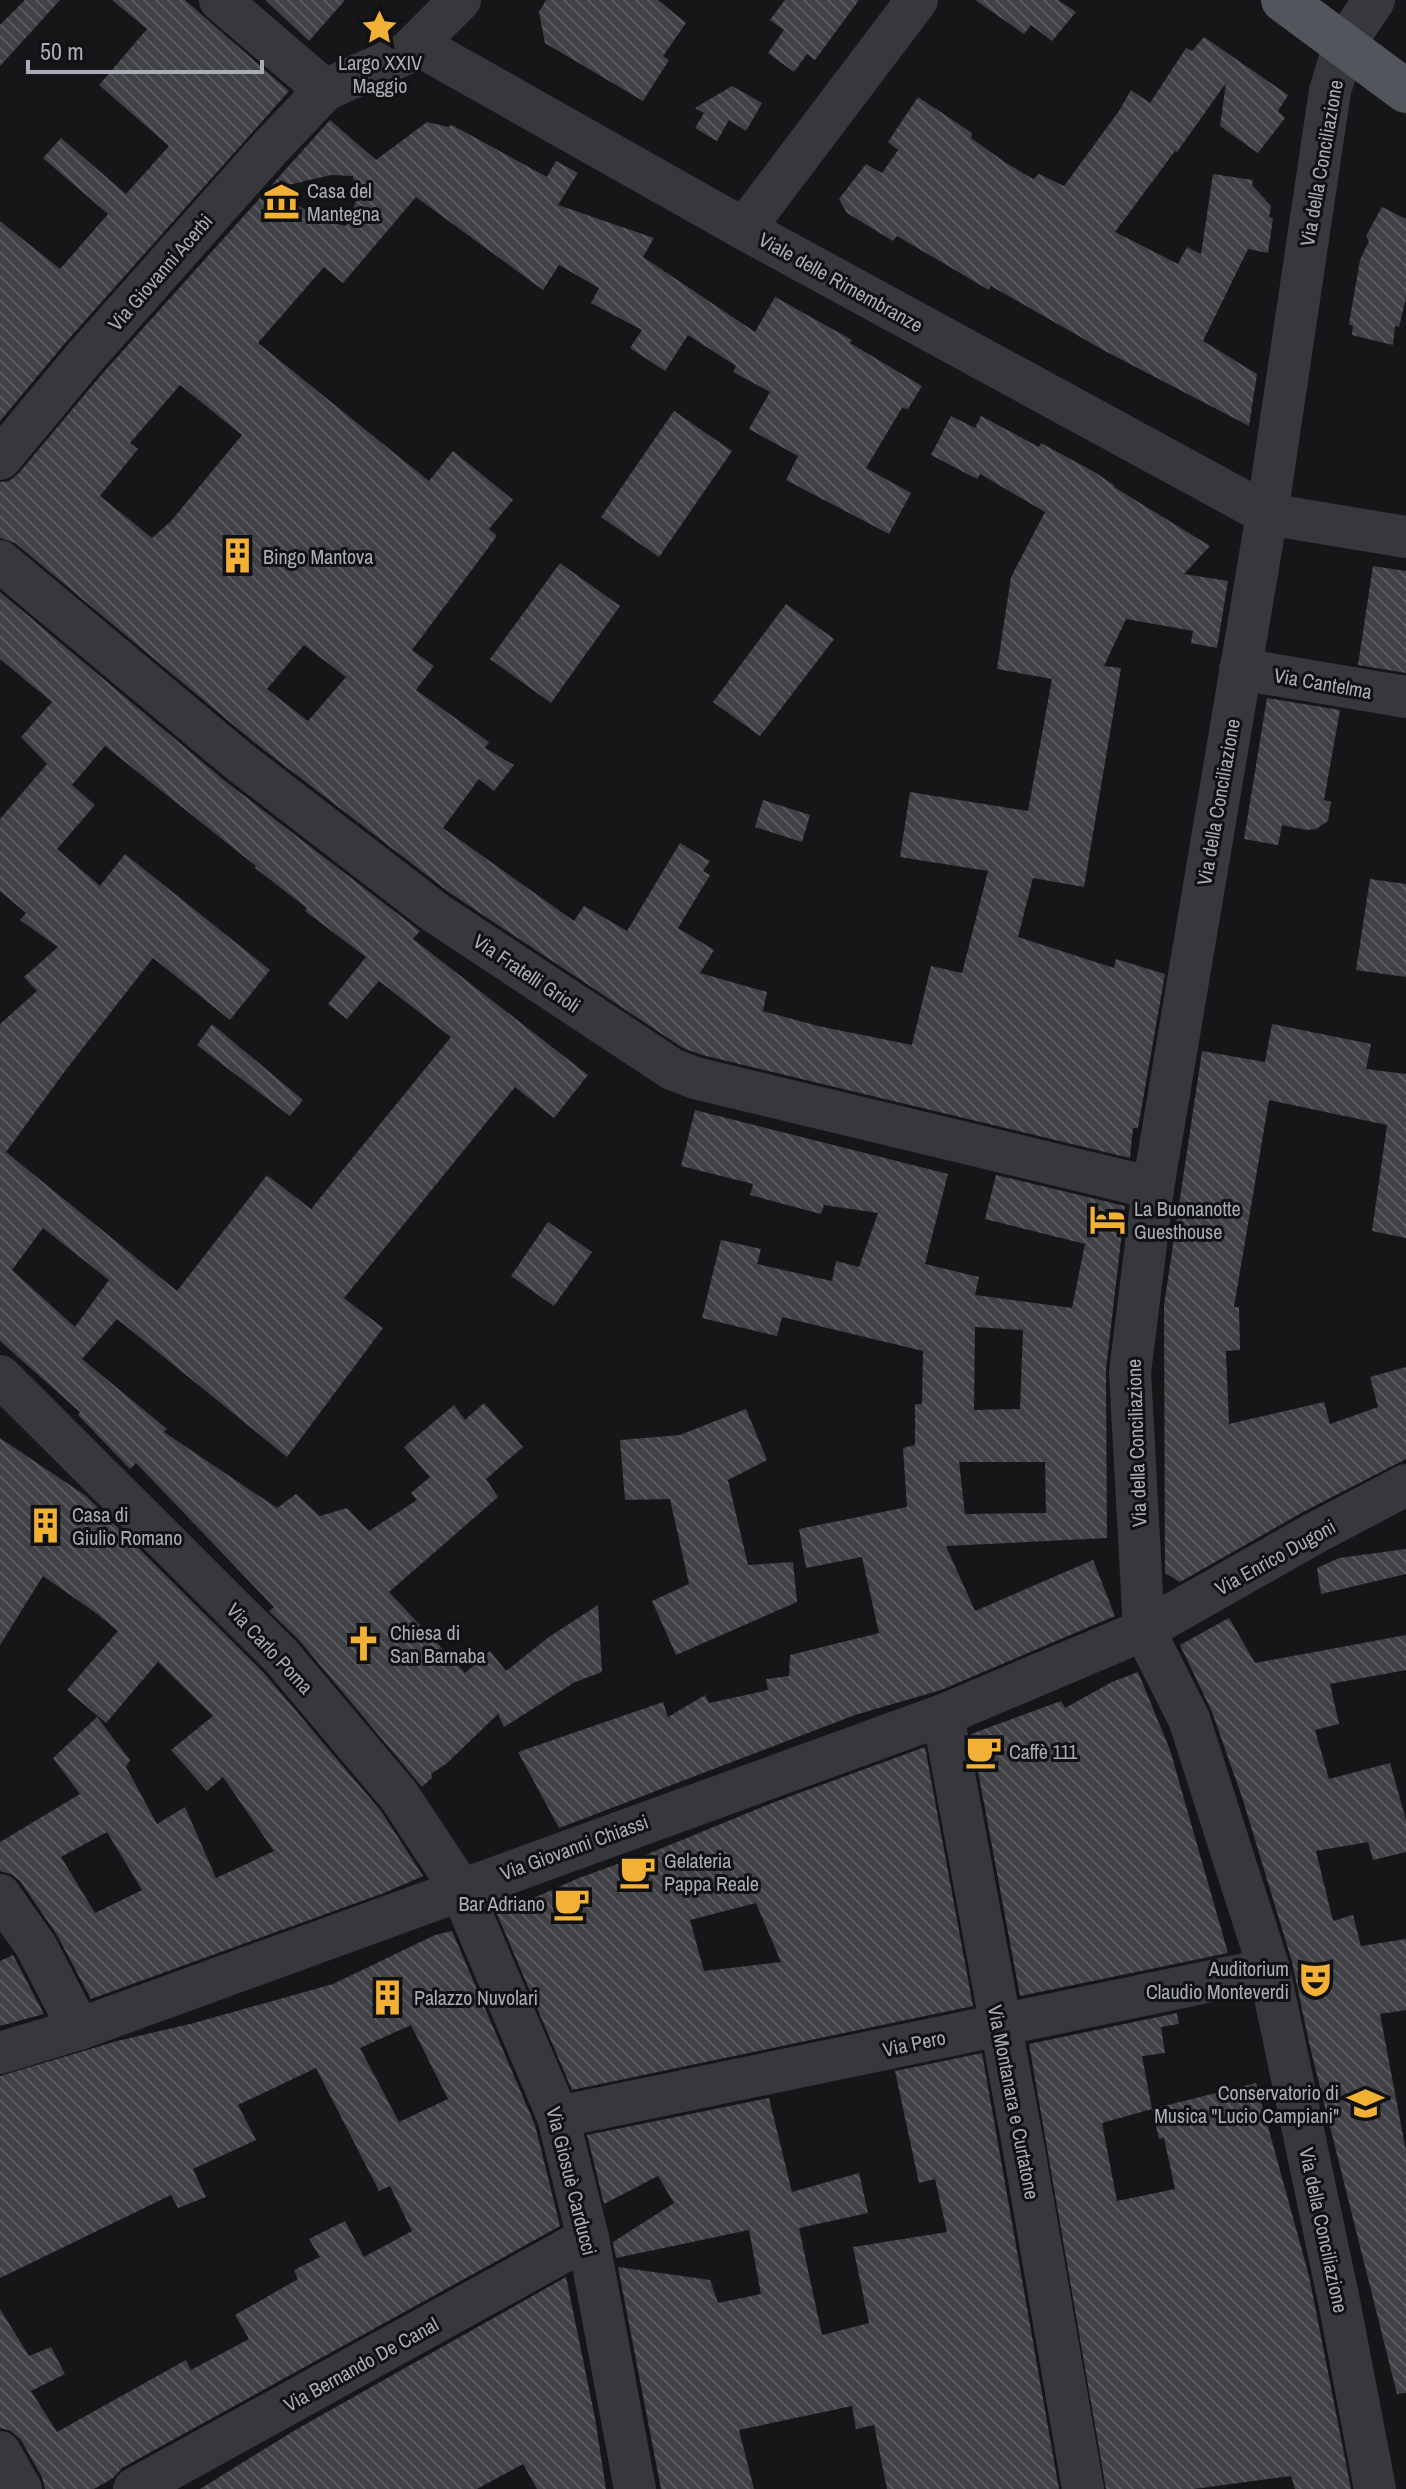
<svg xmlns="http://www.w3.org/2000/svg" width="1406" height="2489" font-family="'Archivo Narrow',sans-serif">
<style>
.building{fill:url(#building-back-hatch);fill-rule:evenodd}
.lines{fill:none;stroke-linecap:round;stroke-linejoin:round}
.minor{stroke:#37383d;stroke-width:42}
.major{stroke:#53555c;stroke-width:44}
.labels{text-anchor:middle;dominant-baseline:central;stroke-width:6;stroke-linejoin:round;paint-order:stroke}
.poi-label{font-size:20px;fill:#a8adb8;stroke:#111113;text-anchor:start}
.street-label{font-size:20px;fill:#a8adb8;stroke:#111113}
</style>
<defs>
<pattern id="building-back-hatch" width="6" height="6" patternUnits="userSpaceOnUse" patternTransform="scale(2)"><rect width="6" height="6" fill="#404145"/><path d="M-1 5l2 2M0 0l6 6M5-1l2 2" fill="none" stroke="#595a5e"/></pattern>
</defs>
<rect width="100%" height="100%" fill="#161618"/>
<g class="building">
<path d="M25 0H60L0 66V25Z"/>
<path d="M112 0H185L289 91 66 342 0 421V221L60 269 108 214 43 158 61 138 126 194 169 146 99 85 147 29Z"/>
<path d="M265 0H345L309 41Z"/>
<path d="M546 0H658L686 23 663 56 669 60 643 101 545 43 539 12Z"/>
<path d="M785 0H859L815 60 807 54 794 72 768 53 784 30 770 20Z"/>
<path d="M975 0H1058L1076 12 1052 41 1031 25 1024 34Z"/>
<path d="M1204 37 1288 95 1278 111 1285 118 1258 153 1220 126 1226 83 1177 152 1175 151 1115 232 1178 264 1187 247 1201 254 1213 174 1253 180 1252 185 1271 206 1269 217 1273 218 1268 253 1248 249 1203 341 1257 374 1249 426 1105 351 991 286 989 290 897 236 893 241 847 213 839 199 866 164 882 173 898 150 888 142 918 97 972 133 971 138 1006 163 1033 179 1039 174 1064 186 1119 111 1131 90 1150 103 1186 48 1192 51Z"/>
<path d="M732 86 762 103 746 131 729 120 717 141 695 128 704 113 695 108Z"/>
<path d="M330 120 376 160 427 122 448 127 452 125 547 177 556 161 578 173 558 205 654 238 643 257 755 332 775 297 852 340 850 343 922 386 908 409 902 408 866 468 911 493 889 534 786 480 798 456 749 429 770 392 733 372 736 366 688 335 665 371 630 348 642 330 591 303 599 288 559 265 543 290 416 197 343 283 324 267 258 343 429 481 453 451 513 500 489 529 497 536 412 650 434 666 416 690 489 742 485 748 514 765 494 791 479 779 443 828 574 921 584 906 627 931 680 843 710 861 703 871 710 875 678 928 714 950 700 973 767 992 763 1011 818 1026 912 1045 931 966 962 973 988 871 900 857 910 792 1028 811 1052 679 997 669 1011 577 1045 512 980 474 977 479 931 455 951 416 975 428 981 416 1039 447 1041 443 1096 473 1115 486 1114 487 1210 546 1184 574 1228 581 1217 648 1191 643 1193 631 1126 619 1104 666 1121 668 1084 887 1033 878 1018 937 1114 968 1116 959 1165 974 1138 1128H1133L1130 1158 702 1055 683 1048 450 893 255 743 15 543 0 538V482L9 481 18 474 102 374ZM331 175 353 176 357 199 346 226 324 221 271 189ZM180 385 242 435 171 521 152 538 100 496 138 449 130 443ZM304 645 346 677 308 721 267 689Z"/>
<path d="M1382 207 1406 219V298L1399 327 1395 326 1393 345 1352 335 1353 326 1349 324 1360 260 1369 241 1366 236Z"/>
<path d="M674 411 732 451 659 557 601 517Z"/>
<path d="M560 563 620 606 551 703 490 659Z"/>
<path d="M1373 566 1406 571V673L1358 665Z"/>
<path d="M0 592 225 781 420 931 413 939 588 1075 554 1118 515 1087 344 1298 383 1328 287 1457 117 1319 82 1359 167 1429 164 1432 277 1508 296 1494 320 1516 347 1508 369 1531 417 1500 411 1493 430 1477 404 1447 454 1405 465 1420 484 1403 523 1447 486 1479 498 1497 389 1592 465 1673 490 1651 506 1671 549 1637 598 1605 602 1672 575 1682 504 1727 498 1714 446 1764 431 1774 432 1778 422 1787 299 1640 269 1611 274 1607 136 1463 130 1469 78 1415 80 1412 0 1341V1024L37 991 24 977 58 947 20 920 26 913 0 891V819L47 764 21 737 52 702 0 659ZM105 746 256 866 255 868 307 908 305 911 366 957 328 1004 347 1019 379 981 451 1037 311 1209 267 1175 177 1291 6 1152 65 1071 153 958 230 1020 270 970 125 854 100 886 57 849 95 805 72 785ZM43 1228 109 1280 75 1327 12 1270Z"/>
<path d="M786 604 834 639 760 736 713 702Z"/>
<path d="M1267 698 1340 710 1324 800 1331 802 1328 821 1316 829 1306 830 1282 825 1278 845 1244 839Z"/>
<path d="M763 800 810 815 802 842 755 827Z"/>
<path d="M1370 879 1406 884V977L1356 970Z"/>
<path d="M212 1024 303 1100 290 1116 197 1045Z"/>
<path d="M1272 1024 1371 1044 1366 1069 1406 1074V1238L1372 1231 1387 1125 1269 1100 1234 1307H1239L1240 1350 1226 1351 1229 1424 1324 1402 1330 1424 1378 1407 1370 1377 1406 1367V1459L1303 1512 1180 1582 1165 1573 1164 1305 1202 1051 1265 1062Z"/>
<path d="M695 1110 948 1174 925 1264 979 1277 975 1295 1072 1308 1085 1244 985 1219 996 1175 1125 1206 1106 1369 1107 1538 946 1546 975 1611 1093 1560 1115 1616 941 1690 855 1715 559 1828 518 1752 663 1702 668 1717 705 1695 709 1703 768 1690 766 1679 789 1676 790 1655 879 1633 862 1557 806 1568 799 1529 907 1507 903 1448 915 1445V1404H922L923 1351 782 1317 777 1336 702 1318 721 1240 761 1249 757 1264 832 1281 836 1261 859 1267 878 1213 824 1205 821 1214 750 1195 753 1184 681 1166ZM975 1327 1023 1330 1020 1409 974 1410ZM959 1462H1045L1046 1513 965 1514Z"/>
<path d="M548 1222 592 1252 554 1306 511 1276Z"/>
<path d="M746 1409 767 1460 728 1480 748 1565 793 1562 797 1602 676 1655 652 1601 689 1584 670 1499 625 1500 620 1440 680 1435Z"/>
<path d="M0 1438 86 1496 263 1672 381 1811 423 1876 384 1893 91 1999 57 1935 20 1881 11 1874 0 1871V1842L80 1794 53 1758 97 1717 130 1760 126 1767 157 1824 185 1807 216 1878 274 1851 223 1777 207 1791 171 1750 213 1716 158 1662 106 1723 67 1690 118 1631 96 1613 43 1576 0 1645ZM107 1832 142 1890 95 1913 61 1857Z"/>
<path d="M1406 1549V1574L1321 1594 1317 1568 1339 1558Z"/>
<path d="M1229 1618 1255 1663 1406 1635V1670L1330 1684 1339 1724 1315 1730 1329 1779 1390 1763 1406 1820V1852L1373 1860 1368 1842 1316 1851 1333 1921 1353 1915 1361 1946 1406 1939V2010L1380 2014 1406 2151V2393L1397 2394 1310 2047 1292 1962 1243 1800 1212 1712 1180 1645Z"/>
<path d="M1138 1672 1170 1750 1228 1953 1020 1996 971 1734 1061 1701 1065 1708 1112 1682Z"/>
<path d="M925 1747 973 2006 572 2090 497 1914 579 1878 626 1861V1863L772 1803ZM756 1903 781 1962 704 1971 690 1920Z"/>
<path d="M452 1931 535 2125 560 2226 122 2468 113 2478 94 2489H45L42 2477 21 2440 11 2431 0 2428V2309L29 2356 51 2347 65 2374 31 2391 57 2432 186 2360 191 2370 249 2339 235 2315 298 2279 294 2270 320 2257 309 2239 345 2221 364 2257 412 2231 390 2186 379 2191 316 2068 238 2105 256 2140 193 2169 206 2197 178 2208 171 2195 0 2278V2076L117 2041 194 2023 333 1984 435 1935ZM411 2025 448 2099 399 2122 360 2048Z"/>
<path d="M13 1955 44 2014 0 2026V1961Z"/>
<path d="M1177 2013 1179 2024 1161 2027 1165 2053 1142 2056 1152 2109 1256 2083 1309 2276 1351 2489H1295L1291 2476 1194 2489H1106L1029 2044ZM1152 2109 1159 2139 1164 2138 1175 2189 1117 2201 1102 2123Z"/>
<path d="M982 2053 1059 2489H887L874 2425 856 2429 852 2406 739 2430 754 2489H661L618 2267 710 2280 718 2303 761 2294 749 2230 616 2258 613 2242 674 2203 658 2176 604 2204 587 2135 769 2098 792 2192 859 2173 868 2213 799 2228 822 2335 869 2323 853 2247 947 2232 935 2179 919 2183 895 2071Z"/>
<path d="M566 2277 595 2418 606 2489H537L523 2464 477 2489H200L297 2429Z"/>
</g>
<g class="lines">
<g class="minor">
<path d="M220 0 325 90"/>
<path d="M1374 0 1344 45 1330 91 1267 514 1153 1188 1130 1372 1144 1630 1189 1719 1269 1969 1340 2306 1375 2489"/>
<path d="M418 45 744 229 1267 514 1406 537"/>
<path d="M744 229 917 0"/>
<path d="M0 459 84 358 269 149 325 90 407 53 460 0"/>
<path d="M0 561 240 762 436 913 672 1069 695 1078 1153 1188"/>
<path d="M1240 669 1406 697"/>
<path d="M0 1376 281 1656 400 1797 460 1888 558 2117 588 2238 635 2489"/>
<path d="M943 1715 1024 2150 1083 2489"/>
<path d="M0 1895 36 1946 79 2029"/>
<path d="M0 2053 79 2029 943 1715 1144 1630 1315 1533 1406 1485"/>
<path d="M558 2117 1269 1969"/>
<path d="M0 2452 21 2489"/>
<path d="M134 2489 588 2238"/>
</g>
<path class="major" d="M1283 0 1406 91"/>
</g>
<defs>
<symbol id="sight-bare" viewBox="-9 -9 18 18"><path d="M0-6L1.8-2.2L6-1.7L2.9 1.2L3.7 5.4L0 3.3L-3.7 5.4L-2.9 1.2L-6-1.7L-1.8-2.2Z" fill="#f2b134" stroke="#111113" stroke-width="2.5" paint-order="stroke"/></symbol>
<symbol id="museum-bare" viewBox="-9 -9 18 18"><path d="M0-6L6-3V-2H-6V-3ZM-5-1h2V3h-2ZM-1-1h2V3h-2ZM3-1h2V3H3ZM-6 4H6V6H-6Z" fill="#f2b134" stroke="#111113" stroke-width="2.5" paint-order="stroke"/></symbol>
<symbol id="building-bare" viewBox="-9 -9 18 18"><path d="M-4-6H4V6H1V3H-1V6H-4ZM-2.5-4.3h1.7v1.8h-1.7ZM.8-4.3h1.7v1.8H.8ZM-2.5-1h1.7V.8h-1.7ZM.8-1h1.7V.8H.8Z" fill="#f2b134" stroke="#111113" stroke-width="2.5" paint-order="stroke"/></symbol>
<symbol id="hotel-bare" viewBox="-9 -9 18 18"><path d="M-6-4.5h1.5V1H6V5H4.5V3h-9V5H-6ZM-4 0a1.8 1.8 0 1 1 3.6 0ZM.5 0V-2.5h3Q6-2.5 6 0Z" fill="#f2b134" stroke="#111113" stroke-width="2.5" paint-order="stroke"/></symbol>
<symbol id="church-bare" viewBox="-9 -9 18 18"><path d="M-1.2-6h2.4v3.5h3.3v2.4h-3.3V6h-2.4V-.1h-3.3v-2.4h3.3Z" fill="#f2b134" stroke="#111113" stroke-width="2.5" paint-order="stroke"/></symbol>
<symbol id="cafe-bare" viewBox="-9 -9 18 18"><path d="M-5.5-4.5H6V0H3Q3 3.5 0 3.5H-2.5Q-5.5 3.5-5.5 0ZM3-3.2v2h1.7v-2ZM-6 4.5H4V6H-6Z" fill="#f2b134" stroke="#111113" stroke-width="2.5" paint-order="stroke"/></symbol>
<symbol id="theatre-bare" viewBox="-9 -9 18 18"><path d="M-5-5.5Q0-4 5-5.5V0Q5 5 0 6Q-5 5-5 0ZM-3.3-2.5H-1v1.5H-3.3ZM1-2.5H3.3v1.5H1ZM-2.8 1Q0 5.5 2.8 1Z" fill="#f2b134" stroke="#111113" stroke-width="2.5" paint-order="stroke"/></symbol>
<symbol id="school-bare" viewBox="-9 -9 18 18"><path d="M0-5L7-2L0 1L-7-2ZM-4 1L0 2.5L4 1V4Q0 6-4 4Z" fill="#f2b134" stroke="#111113" stroke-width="2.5" paint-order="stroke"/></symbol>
</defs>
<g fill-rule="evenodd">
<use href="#sight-bare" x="354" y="2" width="51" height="51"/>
<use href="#museum-bare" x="256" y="176" width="51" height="51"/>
<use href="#building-bare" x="212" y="530" width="51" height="51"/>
<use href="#hotel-bare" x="1082" y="1194" width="51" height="51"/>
<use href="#building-bare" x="20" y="1500" width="51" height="51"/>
<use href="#church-bare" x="338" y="1618" width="51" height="51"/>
<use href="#cafe-bare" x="958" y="1726" width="51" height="51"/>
<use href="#cafe-bare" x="612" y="1846" width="51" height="51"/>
<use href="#cafe-bare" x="546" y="1878" width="51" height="51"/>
<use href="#theatre-bare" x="1290" y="1954" width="51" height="51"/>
<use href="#building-bare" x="362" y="1972" width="51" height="51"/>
<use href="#school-bare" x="1340" y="2078" width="51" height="51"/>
</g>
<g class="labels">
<g class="poi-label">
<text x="380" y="62" text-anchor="middle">Largo XXIV<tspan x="380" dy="23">Maggio</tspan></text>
<text x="307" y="190">Casa del<tspan x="307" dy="23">Mantegna</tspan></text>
<text x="263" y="556">Bingo Mantova</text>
<text x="1134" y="1208">La Buonanotte<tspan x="1134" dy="23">Guesthouse</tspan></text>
<text x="72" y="1514">Casa di<tspan x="72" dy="23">Giulio Romano</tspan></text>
<text x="390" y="1632">Chiesa di<tspan x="390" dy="23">San Barnaba</tspan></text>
<text x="1009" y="1751">Caffè 111</text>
<text x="664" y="1860">Gelateria<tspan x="664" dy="23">Pappa Reale</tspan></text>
<text x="545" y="1903" text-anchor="end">Bar Adriano</text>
<text x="1289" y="1968" text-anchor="end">Auditorium<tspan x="1289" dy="23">Claudio Monteverdi</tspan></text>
<text x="414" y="1997">Palazzo Nuvolari</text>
<text x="1339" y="2092" text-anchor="end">Conservatorio di<tspan x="1339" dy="23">Musica "Lucio Campiani"</tspan></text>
</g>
<g class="street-label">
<text transform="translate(1321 163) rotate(-80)">Via della Conciliazione</text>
<text transform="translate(160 272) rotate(-49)">Via Giovanni Acerbi</text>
<text transform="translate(841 282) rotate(29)">Viale delle Rimembranze</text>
<text transform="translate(1323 683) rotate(10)">Via Cantelma</text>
<text transform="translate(1218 802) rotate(-80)">Via della Conciliazione</text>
<text transform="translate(527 973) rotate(34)">Via Fratelli Grioli</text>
<text transform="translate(1136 1443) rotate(-92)">Via della Conciliazione</text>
<text transform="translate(1275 1557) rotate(-29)">Via Enrico Dugoni</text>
<text transform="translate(270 1648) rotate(47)">Via Carlo Poma</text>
<text transform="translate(574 1847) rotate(-20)">Via Giovanni Chiassi</text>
<text transform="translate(914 2043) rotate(-12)">Via Pero</text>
<text transform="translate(1014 2102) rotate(79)">Via Montanara e Curtatone</text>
<text transform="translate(572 2181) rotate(76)">Via Giosuè Carducci</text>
<text transform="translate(1324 2230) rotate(78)">Via della Conciliazione</text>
<text transform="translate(361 2364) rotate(-29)">Via Bernando De Canal</text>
</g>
</g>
<path d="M28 60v12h234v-12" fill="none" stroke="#a8adb8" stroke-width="4"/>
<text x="40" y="60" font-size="24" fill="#a8adb8" stroke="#111113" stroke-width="6" paint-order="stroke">50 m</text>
</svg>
